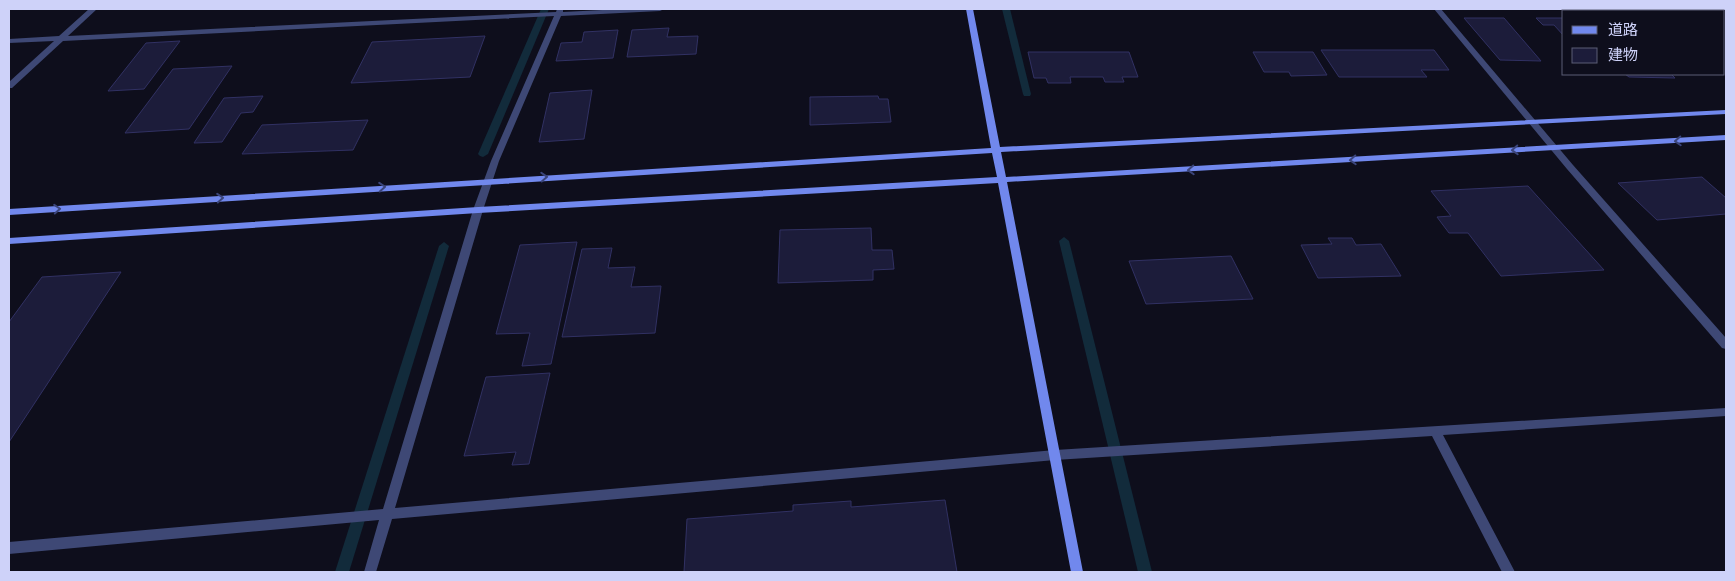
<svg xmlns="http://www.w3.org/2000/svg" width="1735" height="581" font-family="'Fira Sans Condensed','Noto Sans JP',sans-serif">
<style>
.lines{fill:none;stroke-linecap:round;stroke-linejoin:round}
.stream{fill:#122b3b;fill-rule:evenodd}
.building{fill:#1c1c3a;stroke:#313163}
.street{fill:#3e4875;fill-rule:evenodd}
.secondary{fill:#7188ed;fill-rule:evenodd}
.oneway{stroke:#3b457a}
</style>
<rect width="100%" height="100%" fill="#0e0e1c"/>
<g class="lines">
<g class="stream">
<path d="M541 9H549L488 154 483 157 480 156 478 154Z"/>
<path d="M1002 9H1010L1031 94 1030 96H1024L1023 94Z"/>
<path d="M1064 237 1069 241 1152 572H1138L1059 241Z"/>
<path d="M444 242 449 246 349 572H335L439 246Z"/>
</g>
</g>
<g class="building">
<path d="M1464 18H1504L1541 61 1500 60Z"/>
<path d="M1536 18H1564V36L1554 25H1543Z"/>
<path d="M669 28 667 37 698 36 696 54 627 57 632 30Z"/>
<path d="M618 30 613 58 556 61 561 43 582 42 584 32Z"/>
<path d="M485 36 470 77 351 83 372 42Z"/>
<path d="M180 41 144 89 108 91 146 43Z"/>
<path d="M1321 50H1434L1449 70H1421L1427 77H1339Z"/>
<path d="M1028 52H1129L1138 77H1122L1124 82H1105L1103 77H1070L1071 83H1048L1046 78H1034Z"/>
<path d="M1253 52H1313L1327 75 1291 76 1289 72H1264Z"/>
<path d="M232 66 189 129 125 133 173 69Z"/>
<path d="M1625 74H1671L1675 78 1629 77Z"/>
<path d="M592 90 584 139 539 142 550 93Z"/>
<path d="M263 96 253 112 241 113 222 142 194 143 224 98Z"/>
<path d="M878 96 879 99H888L891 122 810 125V97Z"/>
<path d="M368 120 353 150 242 154 262 125Z"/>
<path d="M1702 177 1726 198V214L1657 220 1618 183Z"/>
<path d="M1528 186 1604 270 1501 276 1468 233H1449L1437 217 1451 216 1431 191Z"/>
<path d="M871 228 872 250H892L894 269 873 270V280L778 283 780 230Z"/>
<path d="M1328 238H1352L1356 245 1381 244 1401 276 1318 278 1301 245 1332 244Z"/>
<path d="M577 242 551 364 522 366 530 333 496 334 520 245Z"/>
<path d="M612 248 608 268 635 267 631 287 661 286 655 333 562 337 582 249Z"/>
<path d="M1231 256 1253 299 1146 304 1129 261Z"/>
<path d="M121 272 9 442V322L42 277Z"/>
<path d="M550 373 529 464 512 465 516 452 464 456 486 377Z"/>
<path d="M945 500 957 572H684L687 519 793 511V505L851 501V507Z"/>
</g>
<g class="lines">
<g class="street">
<path d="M89 9H97L68 36 556 12 557 9H563V12L622 9H664L660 11 561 16 499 161 483 210 395 508 1055 450 1726 408V416L1443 435 1515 572H1502L1432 436 1055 460 392 519 376 572H364L379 520 9 554V542L383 509 473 210 491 161 554 16 63 41 12 88H9V82L54 41 9 43V39L59 36Z"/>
<path d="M1434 9H1441L1573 165 1726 338V349L1722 348 1567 169Z"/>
</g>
<path class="secondary" d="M966 9H973L1000 147 1726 110V114L1001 152 1006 177 1726 135V140L1007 182 1083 572H1071L998 183 478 213 9 244V238L478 207 997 177 992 153 9 215V209L991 148Z"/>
</g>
<defs><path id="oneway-chevron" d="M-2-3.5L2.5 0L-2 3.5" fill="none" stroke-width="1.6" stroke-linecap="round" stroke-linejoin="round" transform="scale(1.25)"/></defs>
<g class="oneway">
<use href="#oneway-chevron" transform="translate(1678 141) rotate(177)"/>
<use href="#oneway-chevron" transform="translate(1515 150) rotate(177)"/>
<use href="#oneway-chevron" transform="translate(1353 160) rotate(177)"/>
<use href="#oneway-chevron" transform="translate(1191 170) rotate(177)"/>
<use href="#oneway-chevron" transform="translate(544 177) rotate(-3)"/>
<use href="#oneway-chevron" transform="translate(382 187) rotate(-4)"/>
<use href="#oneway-chevron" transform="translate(220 198) rotate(-4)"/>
<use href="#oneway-chevron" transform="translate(57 209) rotate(-4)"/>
</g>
<rect width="1735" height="581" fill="none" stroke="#ced2f9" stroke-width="20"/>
<rect x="1562" y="10" width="162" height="65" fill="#0e0e1c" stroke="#5b5c74"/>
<rect x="1572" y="26" width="25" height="8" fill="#7188ed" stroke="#5b5c74"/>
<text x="1608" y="35" font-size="15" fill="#ced2f9">道路</text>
<rect x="1572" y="48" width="25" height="15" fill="#1c1c3a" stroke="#5b5c74"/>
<text x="1608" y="60" font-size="15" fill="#ced2f9">建物</text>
</svg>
